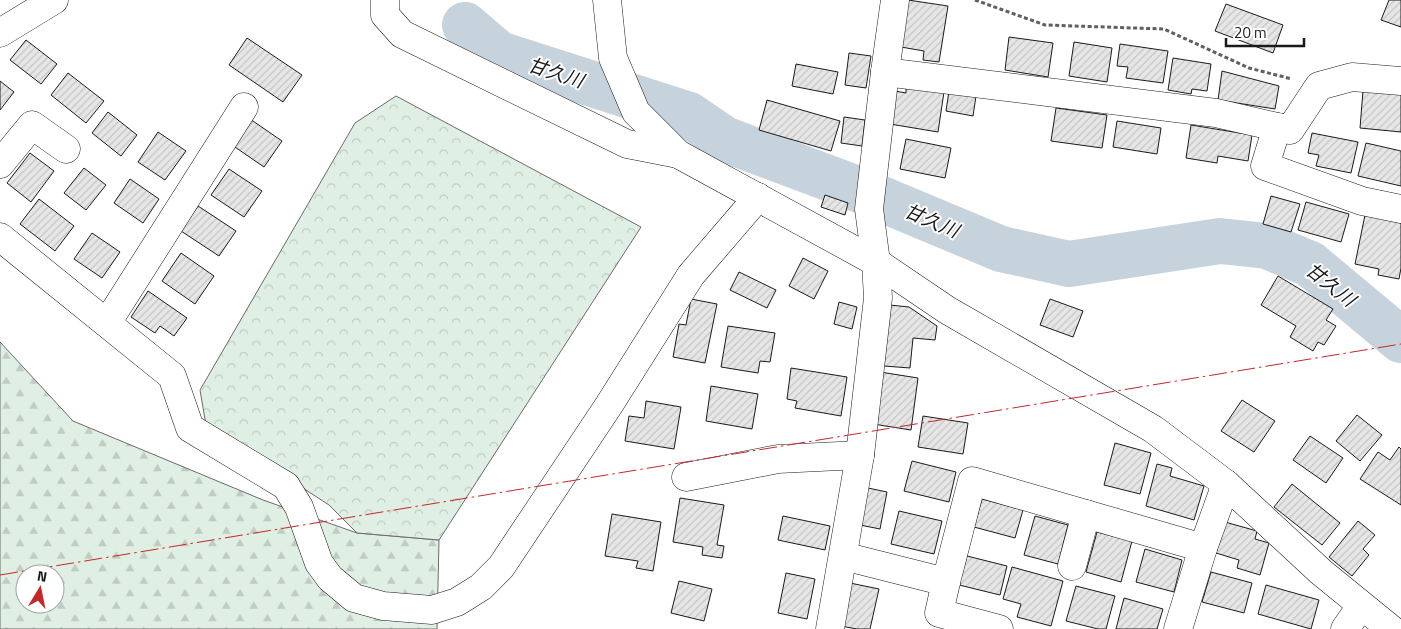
<svg xmlns="http://www.w3.org/2000/svg" width="1401" height="629" font-family="'Titillium Web','Noto Sans JP',sans-serif">
<style>
.forest{fill:url(#forest-firs);stroke:#6a6a6a;fill-rule:evenodd}
.park{fill:url(#park-crowns);stroke:#6a6a6a}
.lines{fill:none;stroke-linecap:round;stroke-linejoin:round}
.river{stroke:#c6d2dc;stroke-width:46}
.building{fill:url(#building-hatch);stroke:#1a1a1a}
.minor-casing{stroke:#1a1a1a;stroke-width:29}
.path{stroke:#5f5f5f;stroke-width:3;stroke-dasharray:4 2.5;stroke-linecap:butt}
.minor{stroke:#fff;stroke-width:28}
.power{stroke:#c62828;stroke-width:1;stroke-dasharray:18 4 2.5 4;stroke-linecap:butt}
.labels{text-anchor:middle;dominant-baseline:central;stroke-width:4;stroke-linejoin:round;paint-order:stroke}
.water-label{font-size:19px;font-style:italic;fill:#1a1a1a;stroke:#fff}
</style>
<defs>
<pattern id="forest-firs" width="22" height="20" patternUnits="userSpaceOnUse" patternTransform="scale(1.25)"><rect width="22" height="20" fill="#e0efe3"/><path d="M5 1l3.5 6h-7zM16 11l3.5 6h-7z" fill="#c0ccc2"/></pattern>
<pattern id="park-crowns" width="20" height="18" patternUnits="userSpaceOnUse" patternTransform="scale(1.25)"><rect width="20" height="18" fill="#e0efe3"/><path d="M2 6a3 3 0 1 1 6 0M12 15a3 3 0 1 1 6 0" fill="none" stroke="#c0ccc2"/></pattern>
<pattern id="building-hatch" width="6" height="6" patternUnits="userSpaceOnUse" patternTransform="scale(1.25)"><rect width="6" height="6" fill="#e6e6e6"/><path d="M-1 1l2-2M0 6l6-6M5 7l2-2" fill="none" stroke="#c5c5c5"/></pattern>
</defs>
<rect width="100%" height="100%" fill="#fff"/>
<path class="forest" d="M0 342 73 421 263 500 357 533 439 540 437 629H0ZM25 574H55V604H25Z"/>
<path class="park" d="M396 96 641 227 439 540 357 533 329 505 206 425 200 390 355 123Z"/>
<g class="lines">
<path class="river" d="M465 25 499 54 689 115 724 139 855 188 1001 249 1069 264 1220 241 1267 246 1310 264 1401 340"/>
</g>
<g class="building">
<path d="M908 0 948 6 939 62 923 60 924 51 901 47Z"/>
<path d="M1389 0H1401V27L1381 20Z"/>
<path d="M1226 4 1283 25 1273 53 1215 31Z"/>
<path d="M1009 37 1053 43 1048 77 1005 70Z"/>
<path d="M247 38 302 75 283 102 229 65Z"/>
<path d="M26 40 57 64 41 84 10 60Z"/>
<path d="M1074 42 1112 48 1107 82 1069 76Z"/>
<path d="M1120 44 1168 51 1163 83 1126 78 1128 67 1117 66Z"/>
<path d="M849 53 871 56 866 88 845 85Z"/>
<path d="M1173 58 1211 64 1207 91 1192 89 1191 94 1168 90Z"/>
<path d="M796 64 838 72 833 94 792 86Z"/>
<path d="M1222 71 1279 86 1275 109 1218 100Z"/>
<path d="M68 73 104 101 86 123 51 95Z"/>
<path d="M0 81 14 92 0 110Z"/>
<path d="M906 86 944 92 938 132 890 124 895 91 906 93Z"/>
<path d="M949 91 976 96 973 116 946 111Z"/>
<path d="M1363 91 1401 94V132L1360 128Z"/>
<path d="M767 100 840 121 831 151 759 130Z"/>
<path d="M1056 108 1107 115 1102 148 1051 141Z"/>
<path d="M108 112 137 135 121 156 92 133Z"/>
<path d="M844 117 865 120 862 146 841 143Z"/>
<path d="M250 119 282 141 264 167 232 145Z"/>
<path d="M1117 121 1161 128 1157 154 1113 147Z"/>
<path d="M1191 125 1252 135 1248 161 1218 156 1217 163 1186 158Z"/>
<path d="M158 132 186 151 165 180 138 162Z"/>
<path d="M1312 133 1358 142 1351 173 1316 166 1319 155 1308 153Z"/>
<path d="M906 139 951 148 945 178 900 169Z"/>
<path d="M1366 143 1401 151V186L1358 176Z"/>
<path d="M30 153 54 171 31 202 7 183Z"/>
<path d="M84 168 106 185 86 210 64 193Z"/>
<path d="M229 169 262 191 244 217 211 195Z"/>
<path d="M130 179 159 199 143 223 114 203Z"/>
<path d="M825 195 848 203 845 215 821 207Z"/>
<path d="M1271 196 1300 204 1291 232 1263 224Z"/>
<path d="M39 199 74 226 55 251 20 224Z"/>
<path d="M1306 202 1349 214 1341 242 1298 230Z"/>
<path d="M198 206 236 231 219 256 181 231Z"/>
<path d="M1365 215 1401 223V268L1399 279 1378 275 1379 269 1355 264Z"/>
<path d="M92 233 120 252 102 278 74 259Z"/>
<path d="M181 253 214 276 195 304 162 281Z"/>
<path d="M803 258 828 271 814 299 789 286Z"/>
<path d="M739 272 776 290 767 308 730 290Z"/>
<path d="M1278 276 1333 309 1326 320 1336 326 1324 345 1318 342 1313 351 1290 337 1296 326 1261 305Z"/>
<path d="M148 291 187 318 174 336 160 326 155 333 131 317Z"/>
<path d="M691 299 717 304 705 363 673 357 679 324 686 325Z"/>
<path d="M1050 299 1083 311 1073 337 1040 325Z"/>
<path d="M839 302 857 307 852 329 834 324Z"/>
<path d="M890 305 909 307 937 326 935 340 913 338 910 368 884 366Z"/>
<path d="M728 326 775 333 770 362 760 361 758 373 721 367Z"/>
<path d="M791 368 847 377 841 416 795 408 797 401 787 399Z"/>
<path d="M880 372 918 378 911 430 873 424Z"/>
<path d="M711 386 758 394 752 429 706 421Z"/>
<path d="M1242 400 1275 421 1254 452 1221 431Z"/>
<path d="M646 401 681 407 674 449 625 441 629 416 644 418Z"/>
<path d="M1357 415 1382 435 1360 461 1336 441Z"/>
<path d="M923 416 968 423 963 454 918 447Z"/>
<path d="M1310 436 1343 458 1326 483 1293 460Z"/>
<path d="M1115 443 1151 453 1140 494 1104 485Z"/>
<path d="M1399 447 1401 449V505L1360 479 1378 452 1390 460Z"/>
<path d="M912 461 956 472 949 502 904 491Z"/>
<path d="M1157 464 1172 468 1170 476 1204 486 1194 520 1146 506Z"/>
<path d="M1292 484 1340 523 1322 545 1274 507Z"/>
<path d="M868 488 887 492 880 529 860 525Z"/>
<path d="M680 498 724 505 717 545 724 546 722 558 702 555 703 547 673 542Z"/>
<path d="M982 499 1023 510 1015 538 974 527Z"/>
<path d="M899 511 942 521 934 554 891 544Z"/>
<path d="M612 514 661 522 653 571 636 568 638 561 605 556Z"/>
<path d="M783 516 830 526 825 550 778 540Z"/>
<path d="M1035 516 1068 525 1058 564 1024 555Z"/>
<path d="M1358 521 1375 535 1363 549 1369 555 1352 576 1329 557Z"/>
<path d="M1225 522 1257 531 1255 539 1269 543 1260 575 1237 568 1239 560 1216 553Z"/>
<path d="M1097 532 1132 541 1121 582 1086 572Z"/>
<path d="M1145 549 1182 560 1174 592 1136 582Z"/>
<path d="M967 556 1007 566 1000 595 959 585Z"/>
<path d="M1012 567 1063 581 1051 626 1017 617 1021 604 1003 599Z"/>
<path d="M1211 572 1252 583 1244 613 1202 602Z"/>
<path d="M786 573 815 579 807 619 778 613Z"/>
<path d="M679 581 712 589 704 621 671 613Z"/>
<path d="M850 583 879 589 870 629H857L841 626Z"/>
<path d="M1266 585 1319 600 1311 629 1258 614Z"/>
<path d="M1076 586 1115 596 1106 629H1098L1066 621Z"/>
<path d="M1124 598 1163 609 1157 629H1116Z"/>
</g>
<g class="lines">
<defs>
<g id="minor">
<path d="M385 0V15L402 34 627 144 678 154"/>
<path d="M607 0 613 58 636 112 678 154 876 262 947 310 1153 429 1226 484 1321 572 1391 629"/>
<path d="M0 33 54 0"/>
<path d="M885 72 1216 113 1290 130 1319 86 1352 77 1401 81"/>
<path d="M1277 127 1265 166 1362 201 1401 209"/>
<path d="M0 164 32 125 66 149"/>
<path d="M0 237 172 376 190 428 286 486 299 507 319 563 330 578 354 598 383 606 432 610 457 602 481 587 501 567 609 405 691 275 758 197"/>
<path d="M107 323 244 107"/>
<path d="M686 477 778 459 860 455"/>
<path d="M843 556 946 582 972 481 1203 548"/>
<path d="M1072 566 1086 514"/>
<path d="M946 582 939 613 999 629"/>
<path d="M830 629 860 455 878 298 876 262 869 209 885 72 895 0"/>
<path d="M1178 629 1203 548 1226 484"/>
<path d="M1345 629 1361 606"/>
</g>
</defs>
<use href="#minor" class="minor-casing"/>
<path class="path" d="M975 0 1045 25 1164 29 1249 68 1292 79"/>
<use href="#minor" class="minor"/>
<path class="power" d="M0 575 1401 344"/>
</g>
<g class="labels">
<g class="water-label">
<text transform="translate(556 72) rotate(18)">甘久川</text>
<text transform="translate(932 220) rotate(23)">甘久川</text>
<text transform="translate(1331 284) rotate(38)">甘久川</text>
</g>
</g>
<g transform="translate(40 589) rotate(10)"><circle r="24" fill="#ffffff" stroke="#a3a3a3"/>
<path d="M0-4L9 19L0 12L-9 19Z" fill="#c62828"/>
<text y="-8" font-size="14" font-weight="bold" text-anchor="middle" fill="#1a1a1a">N</text>
</g>
<path d="M1226 38v8h78v-8" fill="none" stroke="#1a1a1a" stroke-width="2.5"/>
<text x="1234" y="38" font-size="15" fill="#1a1a1a" stroke="#ffffff" stroke-width="4" paint-order="stroke">20 m</text>
</svg>
